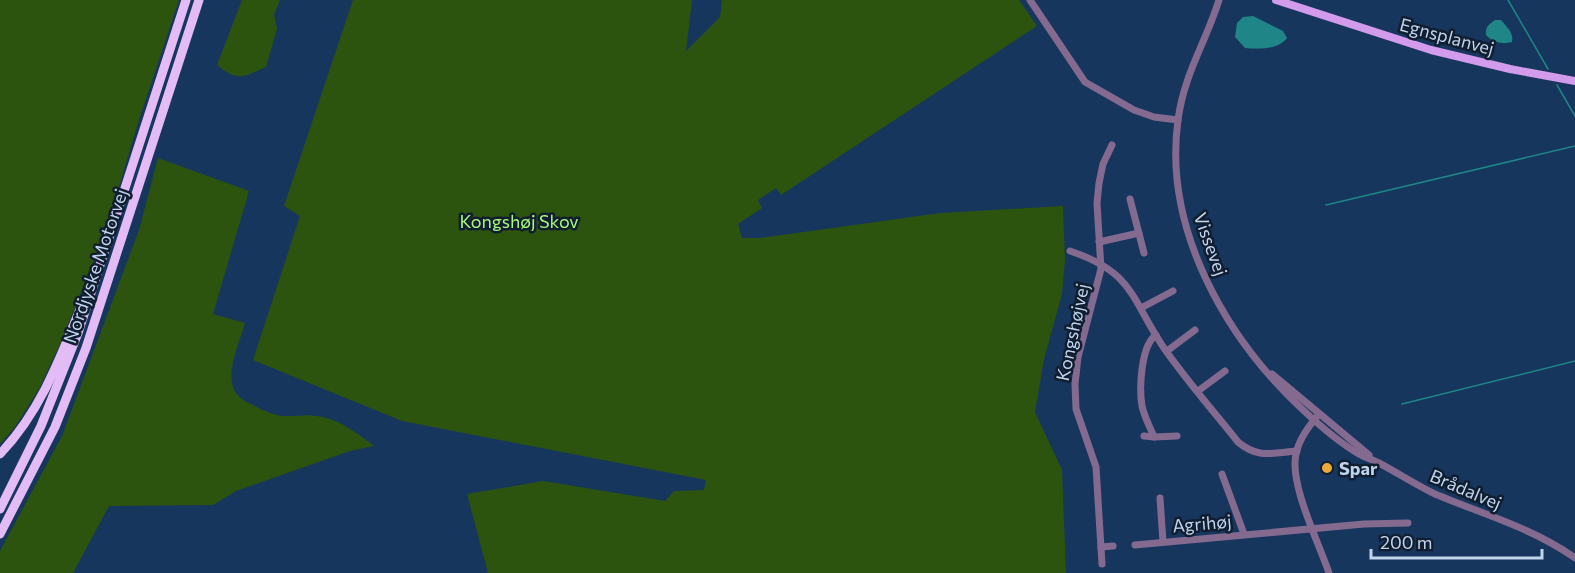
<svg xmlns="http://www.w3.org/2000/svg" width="1575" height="573" font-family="Commissioner,sans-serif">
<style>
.green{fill:#2c540e}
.water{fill:#1f8586}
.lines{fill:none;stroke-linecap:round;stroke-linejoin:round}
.stream{stroke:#1f8586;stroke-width:1.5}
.minor{stroke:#856a90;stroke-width:7}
.major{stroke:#d39beb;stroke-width:8}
.highway{stroke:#e3bcf5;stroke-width:9}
.poi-dot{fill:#eca93a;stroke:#101e30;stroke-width:2}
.labels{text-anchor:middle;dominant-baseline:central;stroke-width:5;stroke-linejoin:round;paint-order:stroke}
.street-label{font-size:18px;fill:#c1d4ed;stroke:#101e30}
.park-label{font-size:18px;fill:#a7f77a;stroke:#101e30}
.poi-label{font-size:18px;font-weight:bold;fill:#c1d4ed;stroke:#101e30;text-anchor:start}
</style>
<rect width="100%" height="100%" fill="#16365e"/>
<g class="green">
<path d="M0 0H179L138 123 107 227 61 342 39 389 15 427 0 444Z"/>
<path d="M242 0H280L274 15 277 29 266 67C243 77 238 82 217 65Z"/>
<path d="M353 0H692L686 51 720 17 722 0H1019L1037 26 781 195 776 188 758 200 762 208 738 224 742 238H760L940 213 1063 206 1065 260 1062 294 1044 359 1035 412 1062 470 1066 573H488L467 494 543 481 665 501 674 491 704 490 706 480 402 421 253 360 300 216 284 206Z"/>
<path d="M158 158 249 191 213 314 245 323C240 342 227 367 233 387 235 395 245 402 253 405 262 410 273 415 283 416 294 417 306 414 316 416 338 418 357 433 374 446L350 451 236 491 213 505 109 506 73 573H0V551L62 436 139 230Z"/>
</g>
<g class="water">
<path d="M1253 16 1283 31 1287 38C1278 50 1259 49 1245 48L1235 37 1237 23 1243 17Z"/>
<path d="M1495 20H1501C1507 27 1514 33 1512 42 1503 45 1492 42 1486 35 1485 27 1489 24 1495 20Z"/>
</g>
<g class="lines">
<g class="stream">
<path d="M1508 0 1548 69"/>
<path d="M1557 85 1575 116"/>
<path d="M1326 205 1575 146"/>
<path d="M1402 404 1575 361"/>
</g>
<g class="minor">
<path d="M1030 0 1085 82 1134 110 1154 117 1178 120"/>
<path d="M1219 0C1206 42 1184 74 1178 120 1163 228 1225 337 1302 409 1319 425 1338 442 1359 454 1365 457 1373 460 1379 463 1398 473 1416 485 1435 494 1482 514 1533 528 1575 558"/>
<path d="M1130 199 1144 253"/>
<path d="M1099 242 1139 233"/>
<path d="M1070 251C1136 273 1131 301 1166 351 1188 382 1214 412 1238 442 1258 459 1273 453 1297 451"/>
<path d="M1141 308 1173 291"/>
<path d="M1156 335C1141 345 1139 388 1142 406 1144 416 1150 427 1154 437L1177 436"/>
<path d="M1167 351 1195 330"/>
<path d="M1272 374 1369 455"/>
<path d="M1198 391 1225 371"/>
<path d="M1319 414C1309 426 1299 439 1296 454 1289 484 1319 543 1329 573"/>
<path d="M1144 436 1154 437"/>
<path d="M1222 474 1244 534"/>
<path d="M1160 498 1163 542"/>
<path d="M1135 545 1364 524 1408 523"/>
<path d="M1101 547 1113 546"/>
<path d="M1102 564 1096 467 1076 409 1075 384 1078 357 1101 269 1097 203 1099 183 1103 164 1112 145"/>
</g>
<path class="major" d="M1276 0 1431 50 1510 69 1575 81"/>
<g class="highway">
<path d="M0 454C41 411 61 356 83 302"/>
<path d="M0 509 41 426 78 333 186 0"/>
<path d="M0 534 55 427 86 348 199 0"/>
</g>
</g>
<circle class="poi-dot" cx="1327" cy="468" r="6"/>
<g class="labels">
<g class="street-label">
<text transform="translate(1447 36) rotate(15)">Egnsplanvej</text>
<text transform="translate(1211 244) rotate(70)">Vissevej</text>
<text transform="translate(95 266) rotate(-71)">Nordjyske Motorvej</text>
<text transform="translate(1072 332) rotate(-78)">Kongshøjvej</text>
<text transform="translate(1466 489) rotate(23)">Brådalvej</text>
<text transform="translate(1202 523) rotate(-5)">Agrihøj</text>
</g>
<g class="park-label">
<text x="519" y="221">Kongshøj Skov</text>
</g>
<g class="poi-label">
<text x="1339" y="468">Spar</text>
</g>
</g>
<path d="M1371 549v9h171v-9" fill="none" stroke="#c1d4ed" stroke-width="3"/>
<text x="1380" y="549" font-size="18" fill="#c1d4ed" stroke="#101e30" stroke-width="4.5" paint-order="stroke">200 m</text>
</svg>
